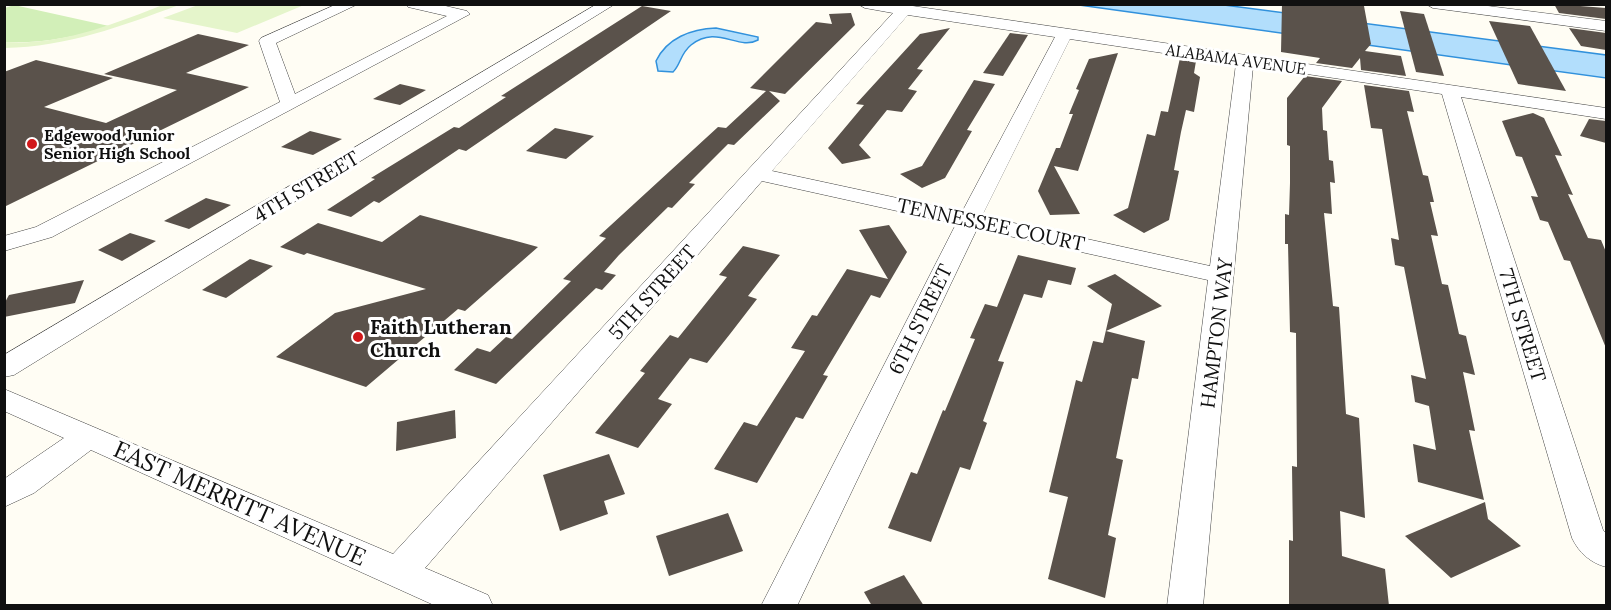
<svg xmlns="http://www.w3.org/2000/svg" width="1611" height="610" font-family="Lora,serif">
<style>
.green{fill:#d2efb8}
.pitch{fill:#e5f5cb}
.water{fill:#b2defc;stroke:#3191dc;stroke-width:1.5}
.building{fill:#5a524b}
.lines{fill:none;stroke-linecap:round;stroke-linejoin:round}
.minor-casing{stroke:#434343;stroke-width:1}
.minor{fill:#fff;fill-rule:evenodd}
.poi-dot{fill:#d1181a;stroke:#fff;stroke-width:2}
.labels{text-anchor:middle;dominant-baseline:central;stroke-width:6;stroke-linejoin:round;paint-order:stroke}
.far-street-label{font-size:16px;fill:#101010;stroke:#fff}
.far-poi-label{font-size:16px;font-weight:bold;fill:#101010;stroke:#fff;text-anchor:start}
.street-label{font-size:20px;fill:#101010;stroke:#fff}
.poi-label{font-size:20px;font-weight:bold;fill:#101010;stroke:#fff;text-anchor:start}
.near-street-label{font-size:24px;fill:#101010;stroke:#fff}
</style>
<rect width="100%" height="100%" fill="#fffdf4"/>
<path class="green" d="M14 5 109 26C78 37 38 44 5 42V8Z"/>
<g class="pitch">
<path d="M165 4 179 5C122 26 66 47 5 48V42C60 46 114 24 165 4Z"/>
<path d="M198 5V4L304 5 237 33 163 18Z"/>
</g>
<g class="water">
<path d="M1079 5H1224L1606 55V78Z"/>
<path d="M716 28 758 37V40C738 51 717 24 691 45 680 54 681 64 673 72L658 71 656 61C667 38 691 29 716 28Z"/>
</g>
<g class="building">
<path d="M1282 4 1364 6 1371 44 1365 51 1401 56 1406 76 1361 70 1360 58 1352 68 1316 63 1320 58 1281 52Z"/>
<path d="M1554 4 1606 8V19L1559 13Z"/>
<path d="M642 6 671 11 466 151 459 149 379 203 374 201 351 217 327 210 375 179 371 178 454 127 459 128 506 97 501 96Z"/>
<path d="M1400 11 1424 14 1444 76 1416 72Z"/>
<path d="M851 13 855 25 785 94 769 91 780 101 734 145 728 144 689 183 695 184 672 208 668 207 619 255 604 272 616 275 602 290 596 288 496 384 454 370 477 348 490 352 506 337 512 339 571 281 563 279 606 238 599 236 718 127 726 128 766 91 750 88 816 22 832 24 829 14Z"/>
<path d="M1489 21 1530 26 1566 91 1518 84Z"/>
<path d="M950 28 917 69 923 70 908 89 917 91 902 112 887 110 859 145 871 158 842 164 828 148 864 105 856 104 920 34Z"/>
<path d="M1569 28 1606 33V50L1581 46Z"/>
<path d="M1010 33 1028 35 1003 76 983 73Z"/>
<path d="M198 34 249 45 186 73 249 87 4 207V72L36 60 113 78 44 107 106 123 177 90 104 74Z"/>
<path d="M1118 53 1078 171 1054 166 1080 214 1050 215 1038 191 1056 148H1060L1073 114H1069L1079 90 1076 89 1089 59Z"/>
<path d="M1180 58 1196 61 1194 73 1200 77 1194 112 1186 110 1181 132 1174 170 1179 171 1169 220 1144 233 1113 215 1128 208 1147 134 1155 136 1161 111 1168 112Z"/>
<path d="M1305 76 1342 81 1322 108 1323 130 1327 131 1329 160 1333 161 1335 183 1330 182 1332 214 1324 213 1333 306 1339 307 1346 414 1359 418 1365 518 1340 511 1342 556 1385 569 1389 606H1289V540L1293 541 1292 466 1297 467 1296 333 1290 332 1288 244H1285V214L1289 215 1290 183V146L1287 145V98Z"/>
<path d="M974 80 995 84 967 130 972 131 945 178 922 188 900 174 922 166Z"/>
<path d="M400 84 426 90 400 105 373 99Z"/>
<path d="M1364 85 1409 91 1414 112 1407 111 1423 175 1428 176 1434 202H1430L1438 236 1431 235 1442 284 1448 285 1459 334 1466 336 1475 375 1463 372 1475 431 1469 430 1484 500 1418 482 1413 444 1436 450 1429 406 1415 402 1411 375 1426 379 1404 267 1395 265 1391 238 1399 240 1382 129 1371 128Z"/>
<path d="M1533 113 1544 118 1562 156 1555 155 1573 195 1568 194 1588 238 1601 240 1606 252V348L1570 261 1564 260 1548 222 1540 220 1531 196 1538 197 1522 157 1516 156 1502 121Z"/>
<path d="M1589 119 1606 121V143L1580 136Z"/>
<path d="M555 128 594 136 566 159 526 151Z"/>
<path d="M310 131 342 139 313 155 281 147Z"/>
<path d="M206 198 231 205 189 229 164 221Z"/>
<path d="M420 215 538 247 465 311 458 309 366 387 276 357 335 313 426 289 307 253 304 255 280 247 318 223 382 242Z"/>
<path d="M889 225 907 252 880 298 871 295 823 375 828 376 803 419 796 417 757 483 714 469 744 422 757 426 805 351 791 348 812 315 817 316 847 269 888 279 859 230Z"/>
<path d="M130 233 156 241 122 261 98 250Z"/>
<path d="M743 246 780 255 748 296 757 299 730 334 707 363 690 358 658 399 672 404 638 448 595 433 645 373 640 371 670 335 678 338 727 277 719 275Z"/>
<path d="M1018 255 1076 268 1071 285 1048 280 1042 298 1024 294 998 361 1004 362 983 421 987 423 970 470 960 467 931 542 888 528 911 472 917 474 943 410 945 411 975 339 970 338 985 304 997 307Z"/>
<path d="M250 259 273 266 226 298 202 290Z"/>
<path d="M1115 274 1162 306 1106 331 1145 341 1138 379 1132 378 1116 458 1123 460 1108 535 1116 538 1105 598 1048 579 1068 497 1049 492 1076 380 1082 382 1093 341 1103 343 1112 304 1087 286Z"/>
<path d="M84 280 75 303 4 317V304L9 295Z"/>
<path d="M455 410 456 438 396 451 397 422Z"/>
<path d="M609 454 625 494 604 501 608 514 560 531 543 475Z"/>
<path d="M1485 502 1488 519 1521 546 1451 578 1405 536Z"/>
<path d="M728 513 743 551 669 576 656 536Z"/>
<path d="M904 575 924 606H872L864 592Z"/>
</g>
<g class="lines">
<defs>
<g id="minor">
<path d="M337 4H358L276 43 295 94 447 16 408 7 406 4H437L467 11 470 14 52 237 4 251V236L36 227 280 102 259 41 261 38Z"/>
<path d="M597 4H615L14 375 4 377V355Z"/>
<path d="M858 4H899L1606 108V119L1461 97 1603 530 1606 533V567C1591 563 1579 553 1572 538L1442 94 1253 66 1203 606H1167L1208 280 977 229 797 606H761L956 224 762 181 425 568 488 595 493 606H436L91 450 34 493 4 507V479L64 438 4 411V389L393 554 893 13 865 8ZM908 15 1055 37 962 212 772 171ZM1070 39 1236 64 1210 266 982 216Z"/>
<path d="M1426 4H1472L1606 21V31L1433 8Z"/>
</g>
</defs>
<use href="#minor" class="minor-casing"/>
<use href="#minor" class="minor"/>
</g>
<g class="poi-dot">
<circle cx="32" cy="144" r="6"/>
<circle cx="358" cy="337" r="6"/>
</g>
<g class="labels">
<g class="far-street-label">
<text transform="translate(1236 59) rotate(8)">ALABAMA AVENUE</text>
</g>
<g class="far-poi-label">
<text x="44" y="135">Edgewood Junior<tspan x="44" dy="18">Senior High School</tspan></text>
</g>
<g class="street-label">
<text transform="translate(306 186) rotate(-31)">4TH STREET</text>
<text transform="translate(991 224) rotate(12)">TENNESSEE COURT</text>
<text transform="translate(652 292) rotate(-48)">5TH STREET</text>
<text transform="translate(920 319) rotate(-64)">6TH STREET</text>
<text transform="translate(1523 325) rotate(73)">7TH STREET</text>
<text transform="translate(1216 333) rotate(-83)">HAMPTON WAY</text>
</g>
<g class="poi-label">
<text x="370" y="326">Faith Lutheran<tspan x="370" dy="23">Church</tspan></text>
</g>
<g class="near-street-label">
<text transform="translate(240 503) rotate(24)">EAST MERRITT AVENUE</text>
</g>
</g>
<rect width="1611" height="610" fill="none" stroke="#101010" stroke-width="12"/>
</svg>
